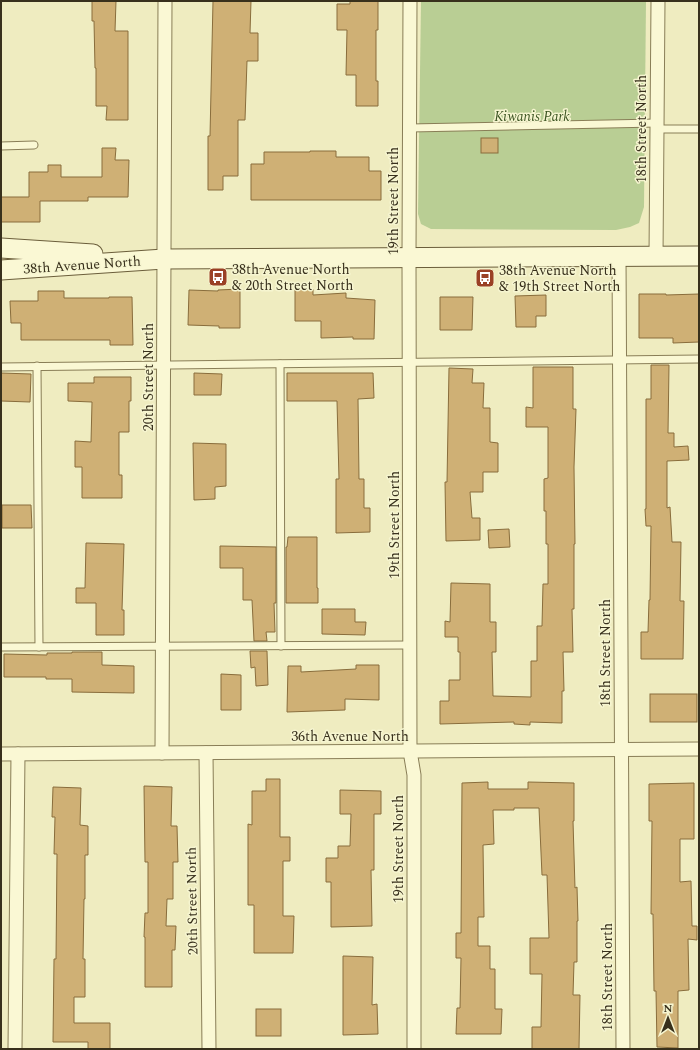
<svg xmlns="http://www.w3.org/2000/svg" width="700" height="1050" font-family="Spectral,serif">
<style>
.green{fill:#b9ce94}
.building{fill:#cfb075;stroke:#896d3c}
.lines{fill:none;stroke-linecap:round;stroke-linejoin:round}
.service-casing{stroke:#897e57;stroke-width:9}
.minor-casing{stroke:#897e57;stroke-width:15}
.secondary-casing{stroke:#6b5e3b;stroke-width:21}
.service{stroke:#faf8d4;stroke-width:7}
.minor{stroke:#faf8d4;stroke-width:13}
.secondary{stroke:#faf8d4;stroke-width:19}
.labels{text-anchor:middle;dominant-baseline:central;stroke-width:3;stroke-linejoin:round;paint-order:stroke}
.park-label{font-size:14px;font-style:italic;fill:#3c5522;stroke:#f6f5d0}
.street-label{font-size:14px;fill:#38301c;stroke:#f6f5d0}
.poi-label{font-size:14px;fill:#38301c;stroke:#f6f5d0;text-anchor:start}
</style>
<rect width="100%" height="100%" fill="#efecc0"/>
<path class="green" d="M421 1H646L644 207 639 223 630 227 616 230 431 229 421 224 418 214Z"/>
<g class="building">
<path d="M92 1H116L115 31H128V120H106L107 106H96V68H95L94 21H92Z"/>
<path d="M213 1H251L250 33H258V61H247L245 120H238V176H223V190H208V136H210Z"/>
<path d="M350 1H378V30H376V81H378V106H356V75H346L347 30H337V4H350Z"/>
<rect x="481" y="138" width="17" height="15"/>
<path d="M102 148H116L115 160H129L128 197H88V201H40V222H1V197H29V172H48V165H61V177H102Z"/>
<path d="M310 151H336V157H369V171H381V200H251V164H264V152H310Z"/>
<path d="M240 289V328H219V326L188 325 189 290 218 291V290Z"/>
<path d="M313 289V295L346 293V298L375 300 374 339H353V337L321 338V321H295V290Z"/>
<path d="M38 291H64V298H109V297H132L133 345H110V340H21V323H11L10 301H38Z"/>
<path d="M639 294H666V295L699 294V342L673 343V338H639Z"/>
<path d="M546 295V316H536V327H516L515 296Z"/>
<path d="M440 297H473L472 330H440Z"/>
<path d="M651 365H669L668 433H674V447L688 446 689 460 667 461V508L670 507 672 542H681L680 601H684L683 659H641V632H648L649 600H650L651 526H646L645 509H646V399H651Z"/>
<path d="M533 367H573V409H576L574 467 575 544H574V609H572L573 652H563L564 691H562V723L530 722V725L514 724V722L440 724V701H449V680H460V652H458V637H445V621L450 622 451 583 490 584V622H496V652H492L493 696 531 697V661H537V626H542L543 584H548V544H546V511H544V479L548 478V427H526V407L533 408Z"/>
<path d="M449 368 473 369 472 383H484L483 408H490V442L498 443V472H483V492H470L472 518H480V540L446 541 445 482H447Z"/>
<path d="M1 373 31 374 30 402 1 401Z"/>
<path d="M194 373 222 374 221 395H194Z"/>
<path d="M287 373H373L374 398 358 399 359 479H364V508H370V532L336 533V479H339L337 401H287Z"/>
<path d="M94 377H131V401H129V432H119V475H122V498H82V467H75V441L91 442 92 402 68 401V383H94Z"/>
<path d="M193 443 226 444V486L215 487V499L194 500Z"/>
<path d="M2 505H31L32 528H2Z"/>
<path d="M509 529 510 547 489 548 488 530Z"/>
<path d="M288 537H317V588H318V603H286V547H287Z"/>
<path d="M86 543 124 544 122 610H124V635H96V603H76V588H85Z"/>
<path d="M220 546 276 547V603H274L275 632H266L267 641H254L252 600H243V568H220Z"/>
<path d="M322 609H355V622H366L365 635 322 634Z"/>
<path d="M250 651H267L268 685 256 686 255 667 251 668Z"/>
<path d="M72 652H102V665L134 666V693L72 692V679H46V677H4V654L47 655V653H72Z"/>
<path d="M356 665H379V700L345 699V710L287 712 288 666H301V672L356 669Z"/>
<path d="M221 674 241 675V710H221Z"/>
<rect x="650" y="694" width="47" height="28"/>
<path d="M266 779H280V837H290V861H283V916H294L293 953H254V905H248V824L252 825V791H266Z"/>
<path d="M488 782V789H528V782L574 783V821H573L575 888 577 887 578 921H577V962H574L573 995H580L579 1049H532V1027H541L542 974H530V938H549L547 875H542L539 808H514V810H493L494 844 483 845 484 917H478V946H490V969H495V1009H502L501 1034H456L457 1008H460L461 958H456V933H461L462 783Z"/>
<path d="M694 783V839H680V882L691 881 692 926H697V940L688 939 689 990 678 991V1048L657 1047 656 991H654L653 914H651L652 821H649V784Z"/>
<path d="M144 786 172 787 171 826H177L178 862H173V899H167L166 926H176L175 950H172V987H145V937H144L145 913H148V862H145Z"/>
<path d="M53 787 81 788 80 825 88 826V855H85V899H84L83 959H85V997H74V1023H110V1049H88V1042H53L54 959H56L57 854H54L55 817H52Z"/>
<path d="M340 790 381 791V814H374V870H371L372 926 331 927V882H326V858H338V846H350L351 814H340Z"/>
<path d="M343 956 373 957 372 1005 377 1004 378 1034 343 1035Z"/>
<rect x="256" y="1009" width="25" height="27"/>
</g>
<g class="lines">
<defs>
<g id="service">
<path d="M410 128 657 123"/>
<path d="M657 129H699"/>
<path d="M1 146 34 145"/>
<path d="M280 364 281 646"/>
<path d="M37 366 39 647"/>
<path d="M1 367 699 359"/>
<path d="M1 647 410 645"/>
</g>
<g id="minor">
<path d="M410 1 409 258 410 751 414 775V1049"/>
<path d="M619 256 623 1049"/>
<path d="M656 256 658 1"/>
<path d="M162 753 165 1"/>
<path d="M206 753 209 1049"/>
<path d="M1 754 699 749"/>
<path d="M15 1049 18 754"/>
</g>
<g id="secondary">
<path d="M1 248 93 254"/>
<path d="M1 270 164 259 699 256"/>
</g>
</defs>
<use href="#service" class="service-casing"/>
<use href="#minor" class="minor-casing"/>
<use href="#secondary" class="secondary-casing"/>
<use href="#service" class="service"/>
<use href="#minor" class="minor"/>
<use href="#secondary" class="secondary"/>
</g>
<defs>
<symbol id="bus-square" viewBox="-11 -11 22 22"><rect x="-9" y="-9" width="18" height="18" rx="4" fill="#9a4025" stroke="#f6f5d0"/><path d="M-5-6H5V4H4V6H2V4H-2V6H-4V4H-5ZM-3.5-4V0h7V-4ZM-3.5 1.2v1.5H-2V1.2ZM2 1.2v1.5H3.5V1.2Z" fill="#fff"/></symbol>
</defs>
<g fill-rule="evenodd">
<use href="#bus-square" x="207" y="266" width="22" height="22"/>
<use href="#bus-square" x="474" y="267" width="22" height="22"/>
</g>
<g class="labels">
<g class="park-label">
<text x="532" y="116">Kiwanis Park</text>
</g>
<g class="street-label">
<text transform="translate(641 129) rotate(-90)">18th Street North</text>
<text transform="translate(393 201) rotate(-90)">19th Street North</text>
<text transform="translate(82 265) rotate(-4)">38th Avenue North</text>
<text transform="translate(148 377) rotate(-90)">20th Street North</text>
<text transform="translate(394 525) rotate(-90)">19th Street North</text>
<text transform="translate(605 653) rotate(-90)">18th Street North</text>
<text x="350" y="736">36th Avenue North</text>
<text transform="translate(398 849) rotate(-90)">19th Street North</text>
<text transform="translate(192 901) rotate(-91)">20th Street North</text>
<text transform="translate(607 977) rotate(-90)">18th Street North</text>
</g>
<g class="poi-label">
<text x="232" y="269">38th Avenue North<tspan x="232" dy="16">&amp; 20th Street North</tspan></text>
<text x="499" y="270">38th Avenue North<tspan x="499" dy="16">&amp; 19th Street North</tspan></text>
</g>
</g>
<rect width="700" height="1050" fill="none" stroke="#38301c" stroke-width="4"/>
<g transform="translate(668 1018)" stroke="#f6f5d0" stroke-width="3" paint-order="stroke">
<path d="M0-3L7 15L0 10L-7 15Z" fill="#38301c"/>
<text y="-6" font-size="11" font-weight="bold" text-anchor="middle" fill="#38301c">N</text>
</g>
</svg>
